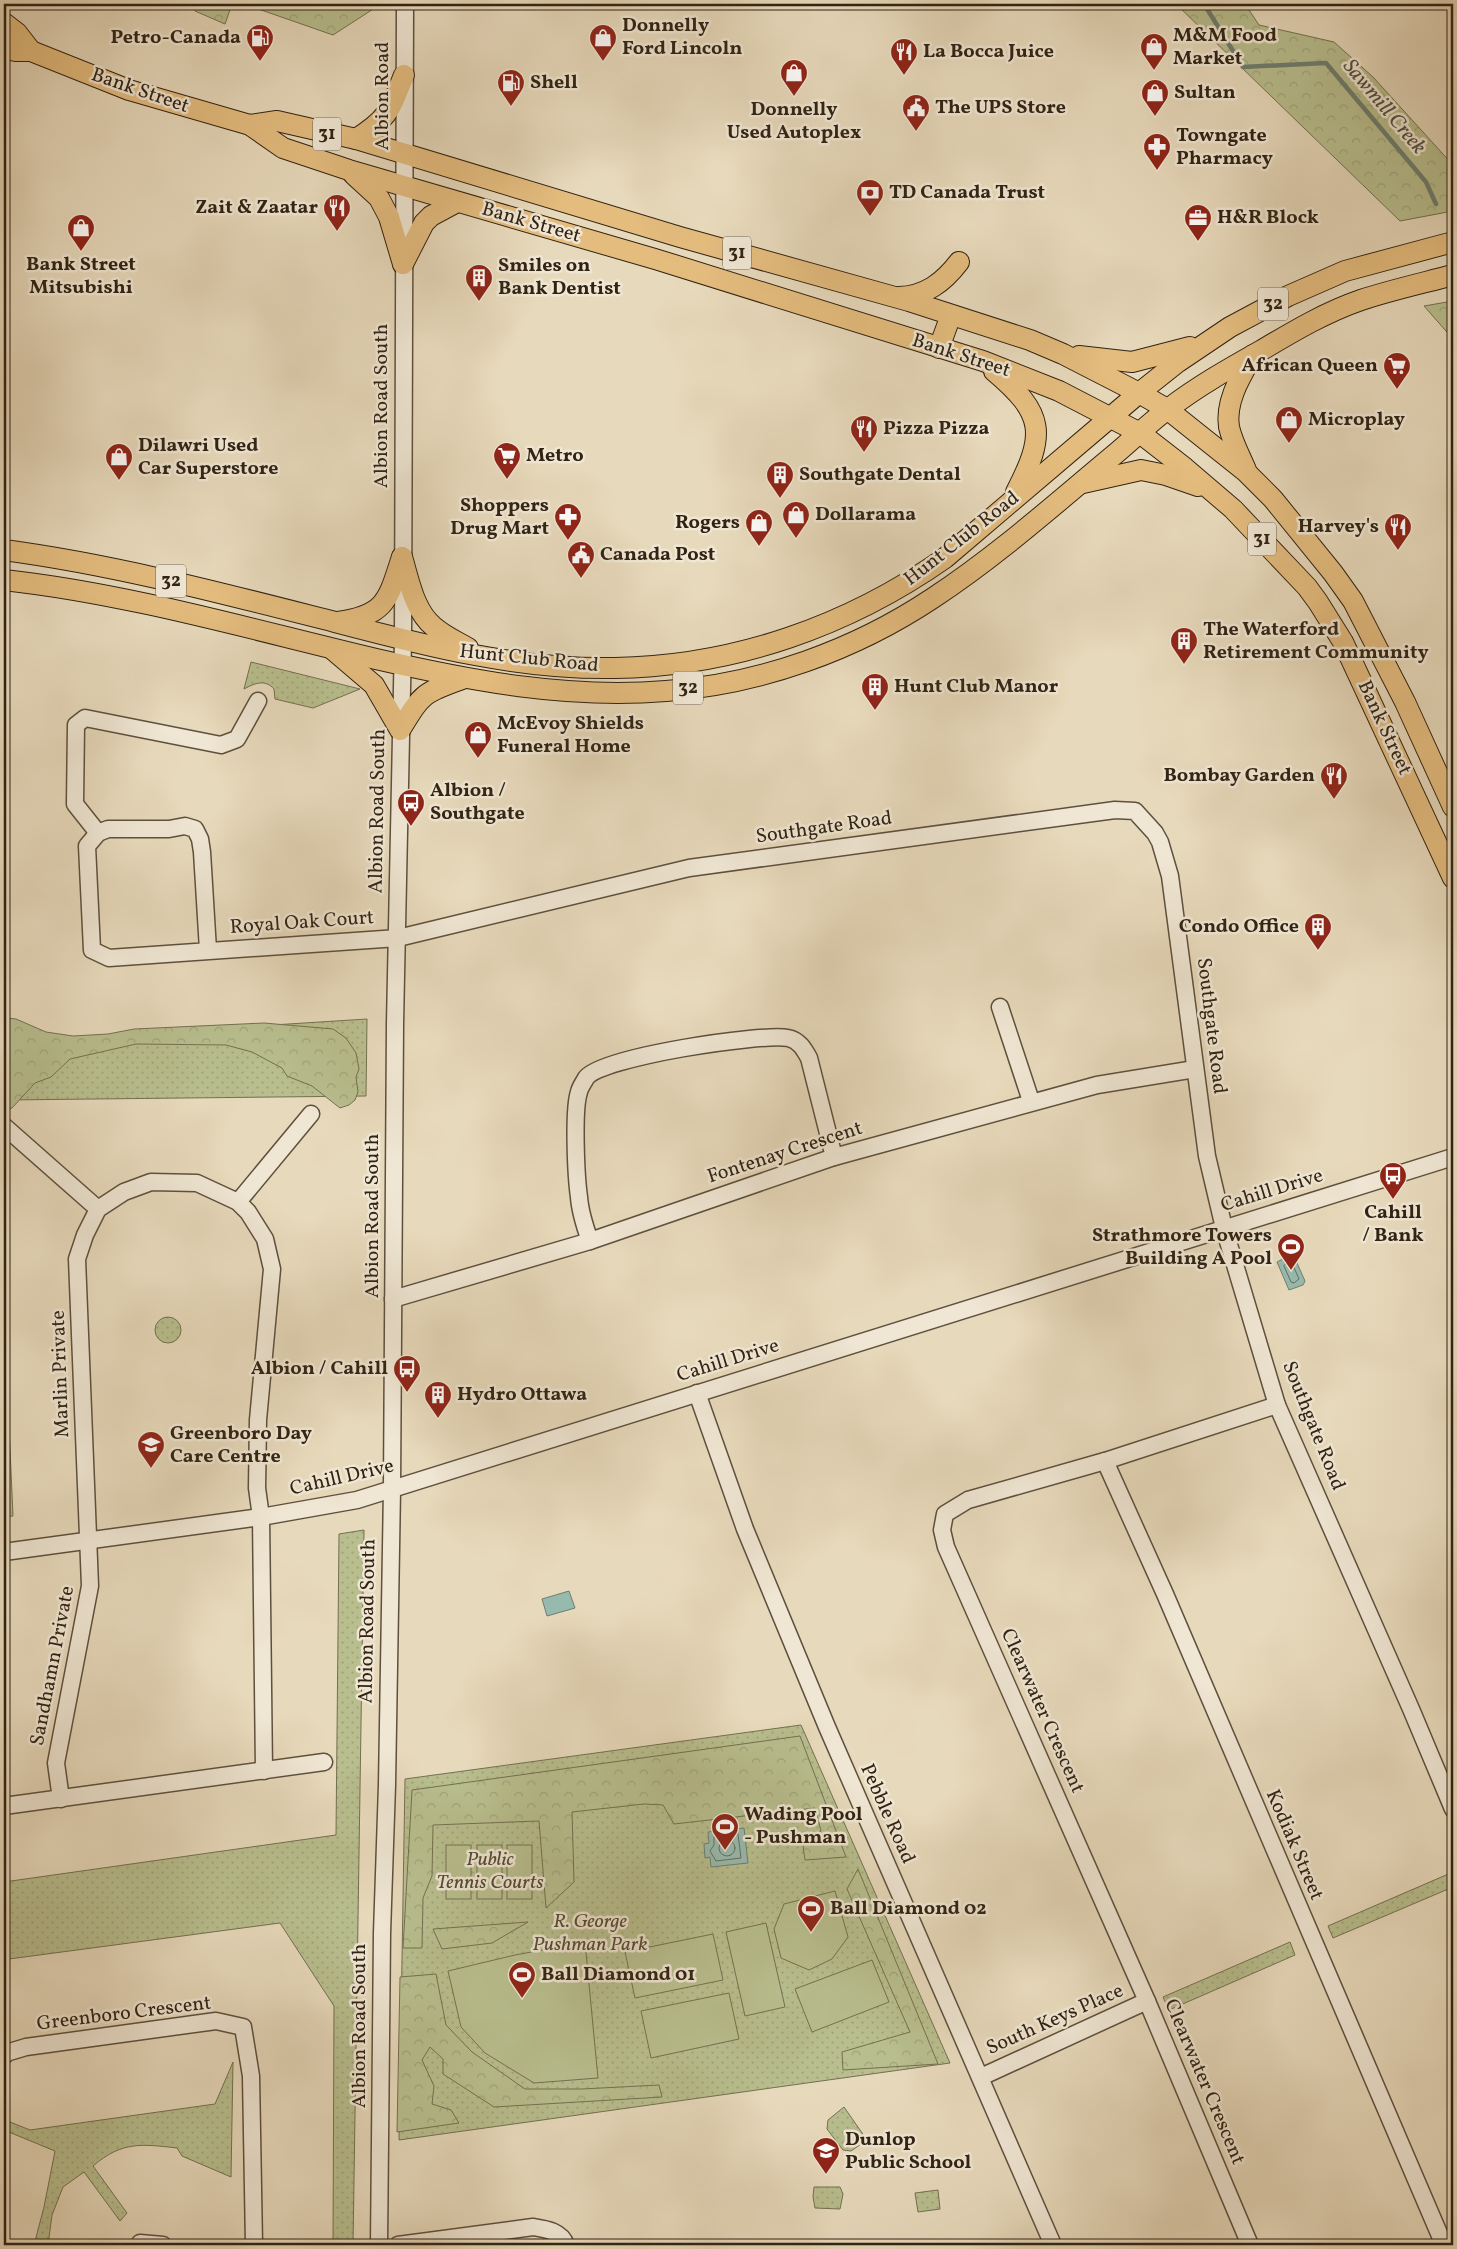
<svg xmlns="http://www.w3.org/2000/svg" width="1457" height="2249" font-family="Vollkorn,serif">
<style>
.grass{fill:url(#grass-dots);stroke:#747050}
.forest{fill:url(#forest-crowns);stroke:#747050}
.garden{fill:#b8be8e;stroke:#747050}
.water{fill:#97baae;stroke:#6e7e70}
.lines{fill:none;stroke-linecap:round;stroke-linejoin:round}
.shore{stroke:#646e60;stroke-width:1}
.stream{stroke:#6e7e70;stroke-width:4.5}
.minor-casing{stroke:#5e503d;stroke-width:19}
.major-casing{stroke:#312313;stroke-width:22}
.minor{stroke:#efe6d3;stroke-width:16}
.major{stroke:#e4bc7e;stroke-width:20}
.labels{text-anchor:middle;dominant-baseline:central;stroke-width:5;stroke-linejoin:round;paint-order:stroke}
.shield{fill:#efe6d3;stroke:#6a5e4d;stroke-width:1}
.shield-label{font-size:19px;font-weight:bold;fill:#312313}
.poi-label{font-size:20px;font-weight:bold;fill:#312313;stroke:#efe6d3;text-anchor:start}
.street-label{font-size:20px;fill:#312313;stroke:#efe6d3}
.park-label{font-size:20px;font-style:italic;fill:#534a32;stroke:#efe6d3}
.water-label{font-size:21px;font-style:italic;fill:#505042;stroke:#efe6d3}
</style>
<defs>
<pattern id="grass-dots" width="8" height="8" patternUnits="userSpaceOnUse" patternTransform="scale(1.25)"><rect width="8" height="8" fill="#b8be8e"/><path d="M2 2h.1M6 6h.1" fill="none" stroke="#9fa37a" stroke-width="1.8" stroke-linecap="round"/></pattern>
<pattern id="forest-crowns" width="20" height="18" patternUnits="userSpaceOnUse" patternTransform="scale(1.25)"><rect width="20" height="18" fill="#b8be8e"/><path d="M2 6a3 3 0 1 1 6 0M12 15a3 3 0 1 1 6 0" fill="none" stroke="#9fa37a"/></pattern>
</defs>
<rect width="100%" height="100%" fill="#e7d9bb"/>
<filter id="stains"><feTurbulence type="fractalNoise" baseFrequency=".004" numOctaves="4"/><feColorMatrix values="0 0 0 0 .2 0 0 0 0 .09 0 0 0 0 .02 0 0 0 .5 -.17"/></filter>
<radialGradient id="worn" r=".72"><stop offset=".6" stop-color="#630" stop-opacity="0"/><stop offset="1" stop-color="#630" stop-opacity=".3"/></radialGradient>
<g class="grass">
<path d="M251 662 360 689 313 708 275 699 274 689C265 679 255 683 244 689Z"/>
<path d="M367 1019 366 1096 4 1100V1042Z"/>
<path d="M4 1315 13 1516 4 1517Z"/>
<circle cx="168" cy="1330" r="13"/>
<path d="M364 1530 353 2245H333L334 2006 280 1923 9 1959 4 1972V1882L336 1835 339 1534Z"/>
<path d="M801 1725 950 2063 399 2140 405 1779Z"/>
<path d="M1453 1872V1887L1333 1938 1328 1926Z"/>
<path d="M1290 1942 1295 1955 1169 2010 1163 1997Z"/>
<path d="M233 2062 231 2177 182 2156 177 2148C142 2144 122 2141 93 2166L127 2213 120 2221 84 2172 63 2187 52 2215 48 2245H34L44 2207 55 2151 4 2130 5 2120 30 2130 215 2104Z"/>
<path d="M844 2107 867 2140 851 2151 843 2150 827 2129 828 2120Z"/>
<path d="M814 2187H840L843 2194 840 2209 815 2208 813 2197Z"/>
<path d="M938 2190 940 2209 918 2212 915 2193Z"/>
</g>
<g class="forest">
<path d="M196 4H232L225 24 195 11Z"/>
<path d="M244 4H381L333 35Z"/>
<path d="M1176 4H1245L1259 25 1334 42 1373 77 1453 165V211L1400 221Z"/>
<path d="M1453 301V339L1424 306Z"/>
<path d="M7 1018 16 1019 46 1032 73 1036 108 1034 134 1029 264 1023 333 1029 346 1038 356 1053 359 1069 356 1077 358 1092 355 1100 349 1105 340 1108 312 1086 287 1076 282 1068 252 1052 226 1045 136 1044 70 1059 51 1077 35 1083 12 1108 4 1111V1020Z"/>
<path d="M800 1736 846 1857 805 1860 803 1846 821 1831 815 1808 674 1824 663 1805 644 1804 572 1812 574 1882 546 1908 539 1821 433 1825 432 1876 423 1898 422 1948H403L412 1790Z"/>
<path d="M858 1869 938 2064 843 2070 842 2052 910 2032 847 1889Z"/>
<path d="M528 1922 492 1943 442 1949 433 1929Z"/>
<path d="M436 1974 446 2025 472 2052 525 2089H582L659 2085 662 2097 494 2107 443 2074V2059L430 2047 422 2060 434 2086 432 2104 451 2110 459 2123 397 2132 400 1977Z"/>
</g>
<g class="garden">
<rect x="446" y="1845" width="25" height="54"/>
<rect x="477" y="1845" width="25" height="54"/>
<rect x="507" y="1845" width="25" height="54"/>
<path d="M835 1891 848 1937 832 1959 809 1970 781 1958 774 1929 784 1904Z"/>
<path d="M766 1923 785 2007 745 2016 726 1932Z"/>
<path d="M713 1934 723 1980 635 1998 625 1952Z"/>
<path d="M585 1942 598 2078 534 2083 485 2053 461 2027 448 1971 515 1955Z"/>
<path d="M872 1960 889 2002 812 2032 795 1989Z"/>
<path d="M729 1993 739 2039 651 2058 641 2011Z"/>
</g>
<g class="water">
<path d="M1293 1254 1305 1281 1303 1285 1289 1290 1277 1262Z"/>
<path d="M569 1591 575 1608 547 1616 542 1599Z"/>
<path d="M744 1828 748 1863 711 1867 710 1857 705 1858 704 1844 709 1843 708 1832Z"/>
</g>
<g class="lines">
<g class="shore">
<path d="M1289 1261 1292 1263 1299 1279 1294 1283 1291 1282 1284 1266Z"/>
<path d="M738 1834 741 1858 716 1861 710 1851 714 1845V1837Z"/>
<circle cx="727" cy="1848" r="8"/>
</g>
<path class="stream" d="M1204 4 1243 67 1326 63 1426 182 1436 204"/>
<defs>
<g id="minor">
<path d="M98 833 75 804 76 725 85 718 221 745 237 739 258 701"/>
<path d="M208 950 202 852 200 839 195 829 185 826 169 829H108L98 833 87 846 92 950 109 958 398 938 689 868 1115 810 1135 811 1155 833 1160 842 1170 876 1207 1156 1224 1228 1277 1405 1411 1709 1453 1809"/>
<path d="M1000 1007 1031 1101"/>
<path d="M4 1126 98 1209"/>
<path d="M238 1202 311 1114"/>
<path d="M590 1241C585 1227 580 1212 579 1197 576 1176 573 1110 579 1092 580 1087 584 1082 586 1078 601 1057 761 1033 788 1038 799 1040 804 1049 809 1058L834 1157"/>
<path d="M393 1299 590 1241 834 1157 1097 1085 1195 1069"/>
<path d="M697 1393 745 1529 827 1727 1053 2245"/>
<path d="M1105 1461 1165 1594 1444 2245"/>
<path d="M4 1552 261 1517 357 1500 1453 1157"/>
<path d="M61 1799 56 1763 90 1586 77 1259 85 1235 98 1209 124 1192 151 1182 197 1183 238 1202 248 1212 265 1239 272 1269 258 1420 257 1488 261 1517 264 1771"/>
<path d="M4 1806 324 1762"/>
<path d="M4 2056 6 2053 26 2047 216 2021 243 2027 251 2076 254 2245"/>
<path d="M981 2077 1147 2001"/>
<path d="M140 2243 163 2245"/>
<path d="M379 2245 382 1933 387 1785 392 1489 395 1024 403 640 405 4"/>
<path d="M398 2245 533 2227C546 2229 561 2231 566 2245"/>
<path d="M1250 2245 1147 2001 946 1547 942 1530 945 1514 968 1500 1105 1461 1277 1405"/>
</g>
<g id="major">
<path d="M4 23 17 33 31 51"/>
<path d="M4 48 16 51H31L129 90 250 125 283 148 349 170 655 259 983 361 1059 391 1140 433 1185 468 1233 509 1307 587 1318 602 1343 642 1453 878"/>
<path d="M250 125 277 121 356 139 680 237 909 301 1030 340 1063 354 1139 393 1167 409 1246 472 1273 499 1333 573 1353 601 1405 702 1453 807"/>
<path d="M356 139C389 118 390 110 404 75"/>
<path d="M354 175 379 198 389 217 403 264"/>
<path d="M403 264 424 223 431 216 457 202"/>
<path d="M899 297C925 296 943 283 959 262"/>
<path d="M939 348 951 315"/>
<path d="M1079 356 1132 362 1190 347"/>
<path d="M994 371C1045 414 1046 434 1016 492"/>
<path d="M1246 470C1240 456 1232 441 1229 427 1225 401 1241 376 1253 355"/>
<path d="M1083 483 1141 470 1166 475 1198 486"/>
<path d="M4 550C116 565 225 594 335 622 426 646 520 670 615 668 735 666 848 626 945 558L1139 393 1178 362 1230 327 1288 296 1345 271 1453 242"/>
<path d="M402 557C409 580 414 611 434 627 444 636 456 641 468 648"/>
<path d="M4 580C130 594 253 630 376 659 472 681 567 699 666 691 761 684 855 650 933 598 997 556 1055 504 1114 455 1132 440 1149 423 1168 409 1198 386 1230 368 1262 350 1294 331 1326 312 1361 300 1391 290 1423 283 1453 275"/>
<path d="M338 622C387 615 388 599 402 557"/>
<path d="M333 650 374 685 400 730C422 694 422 693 462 679"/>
</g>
</defs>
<use href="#minor" class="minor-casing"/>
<use href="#major" class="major-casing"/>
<use href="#minor" class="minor"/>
<use href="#major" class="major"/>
</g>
<defs>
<symbol id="fuel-pin" viewBox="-11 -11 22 30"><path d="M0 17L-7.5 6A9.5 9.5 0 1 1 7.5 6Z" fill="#8f2418" stroke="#efe6d3"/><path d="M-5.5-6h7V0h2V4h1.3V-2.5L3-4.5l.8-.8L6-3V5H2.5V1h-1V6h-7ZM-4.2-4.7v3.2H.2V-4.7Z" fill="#fff"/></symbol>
<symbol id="shop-pin" viewBox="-11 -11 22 30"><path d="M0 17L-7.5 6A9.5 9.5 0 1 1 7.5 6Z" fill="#8f2418" stroke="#efe6d3"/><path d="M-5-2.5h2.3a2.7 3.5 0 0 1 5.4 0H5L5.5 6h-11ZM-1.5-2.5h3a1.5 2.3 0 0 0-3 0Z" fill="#fff"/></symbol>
<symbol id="restaurant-pin" viewBox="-11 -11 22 30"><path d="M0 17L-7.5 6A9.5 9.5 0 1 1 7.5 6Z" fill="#8f2418" stroke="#efe6d3"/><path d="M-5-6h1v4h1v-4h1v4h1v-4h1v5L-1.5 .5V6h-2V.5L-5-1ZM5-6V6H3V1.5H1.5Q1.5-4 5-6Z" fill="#fff"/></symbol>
<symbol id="civic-pin" viewBox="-11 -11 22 30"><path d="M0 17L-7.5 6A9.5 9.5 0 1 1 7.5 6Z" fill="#8f2418" stroke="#efe6d3"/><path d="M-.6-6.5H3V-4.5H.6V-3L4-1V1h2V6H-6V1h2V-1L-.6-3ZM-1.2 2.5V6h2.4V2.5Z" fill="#fff"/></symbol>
<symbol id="pharmacy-pin" viewBox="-11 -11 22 30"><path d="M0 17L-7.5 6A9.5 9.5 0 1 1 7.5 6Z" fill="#8f2418" stroke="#efe6d3"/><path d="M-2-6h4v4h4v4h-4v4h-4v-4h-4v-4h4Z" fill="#fff"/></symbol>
<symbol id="bank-pin" viewBox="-11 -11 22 30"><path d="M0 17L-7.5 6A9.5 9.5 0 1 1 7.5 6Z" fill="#8f2418" stroke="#efe6d3"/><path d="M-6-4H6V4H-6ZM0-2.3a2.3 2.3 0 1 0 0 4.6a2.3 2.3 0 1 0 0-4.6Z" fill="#fff"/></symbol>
<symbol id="office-pin" viewBox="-11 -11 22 30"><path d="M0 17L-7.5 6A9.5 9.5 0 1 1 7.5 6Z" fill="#8f2418" stroke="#efe6d3"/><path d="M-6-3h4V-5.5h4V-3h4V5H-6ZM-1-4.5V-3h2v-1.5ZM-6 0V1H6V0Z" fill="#fff"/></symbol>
<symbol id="building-pin" viewBox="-11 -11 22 30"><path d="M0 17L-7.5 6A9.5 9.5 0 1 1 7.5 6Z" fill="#8f2418" stroke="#efe6d3"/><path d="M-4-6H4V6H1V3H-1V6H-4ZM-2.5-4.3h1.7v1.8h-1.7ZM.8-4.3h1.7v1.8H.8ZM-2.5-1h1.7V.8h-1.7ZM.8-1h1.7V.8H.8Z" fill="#fff"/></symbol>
<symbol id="supermarket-pin" viewBox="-11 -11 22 30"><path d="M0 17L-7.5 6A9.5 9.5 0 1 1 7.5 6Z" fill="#8f2418" stroke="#efe6d3"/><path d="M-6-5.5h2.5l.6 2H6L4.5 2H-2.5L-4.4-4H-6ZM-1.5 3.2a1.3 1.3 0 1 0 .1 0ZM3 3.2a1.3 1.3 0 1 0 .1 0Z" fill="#fff"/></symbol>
<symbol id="bus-pin" viewBox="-11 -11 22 30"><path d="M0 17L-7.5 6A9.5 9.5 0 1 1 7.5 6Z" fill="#8f2418" stroke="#efe6d3"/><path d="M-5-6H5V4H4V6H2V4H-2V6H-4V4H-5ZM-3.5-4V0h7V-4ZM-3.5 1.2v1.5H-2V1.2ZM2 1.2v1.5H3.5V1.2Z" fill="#fff"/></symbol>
<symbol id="stadium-pin" viewBox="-11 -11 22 30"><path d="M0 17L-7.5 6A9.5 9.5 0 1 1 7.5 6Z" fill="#8f2418" stroke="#efe6d3"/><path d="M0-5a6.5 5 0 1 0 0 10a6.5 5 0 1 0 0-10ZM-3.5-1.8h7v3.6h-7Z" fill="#fff"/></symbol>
<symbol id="school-pin" viewBox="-11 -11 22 30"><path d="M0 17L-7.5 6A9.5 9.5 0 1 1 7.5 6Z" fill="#8f2418" stroke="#efe6d3"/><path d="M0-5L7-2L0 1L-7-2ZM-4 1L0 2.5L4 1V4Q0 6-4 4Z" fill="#fff"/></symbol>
</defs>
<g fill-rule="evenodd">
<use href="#fuel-pin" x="244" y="22" width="32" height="43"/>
<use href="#shop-pin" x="587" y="22" width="32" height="43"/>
<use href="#shop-pin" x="1138" y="31" width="32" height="43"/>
<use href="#restaurant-pin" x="888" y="36" width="32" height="43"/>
<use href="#shop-pin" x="778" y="57" width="32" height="43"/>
<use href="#fuel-pin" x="495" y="67" width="32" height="43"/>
<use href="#shop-pin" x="1139" y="77" width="32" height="43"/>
<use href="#civic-pin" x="900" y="92" width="32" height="43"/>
<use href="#pharmacy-pin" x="1141" y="131" width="32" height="43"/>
<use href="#bank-pin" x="854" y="177" width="32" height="43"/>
<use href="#restaurant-pin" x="321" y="192" width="32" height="43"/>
<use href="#office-pin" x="1182" y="202" width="32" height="43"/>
<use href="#shop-pin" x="65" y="212" width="32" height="43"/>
<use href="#building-pin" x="463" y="262" width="32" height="43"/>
<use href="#supermarket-pin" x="1381" y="350" width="32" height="43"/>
<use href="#shop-pin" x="1273" y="404" width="32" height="43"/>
<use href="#restaurant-pin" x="848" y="413" width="32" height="43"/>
<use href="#supermarket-pin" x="491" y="440" width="32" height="43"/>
<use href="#shop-pin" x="103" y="441" width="32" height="43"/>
<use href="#building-pin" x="764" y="459" width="32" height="43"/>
<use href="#shop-pin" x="780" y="499" width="32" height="43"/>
<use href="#pharmacy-pin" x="552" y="501" width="32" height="43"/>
<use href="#shop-pin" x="743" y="507" width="32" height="43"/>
<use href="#restaurant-pin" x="1382" y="511" width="32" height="43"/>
<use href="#civic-pin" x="565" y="539" width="32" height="43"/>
<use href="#building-pin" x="1168" y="625" width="32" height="43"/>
<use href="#building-pin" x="859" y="671" width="32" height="43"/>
<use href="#shop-pin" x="462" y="719" width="32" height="43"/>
<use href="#restaurant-pin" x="1318" y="760" width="32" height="43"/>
<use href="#bus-pin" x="395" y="787" width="32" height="43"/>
<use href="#building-pin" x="1302" y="911" width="32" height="43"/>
<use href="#bus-pin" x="1377" y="1160" width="32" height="43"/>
<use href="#stadium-pin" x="1275" y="1231" width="32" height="43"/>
<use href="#bus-pin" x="391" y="1353" width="32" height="43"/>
<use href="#building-pin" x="422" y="1379" width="32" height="43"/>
<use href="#school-pin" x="135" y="1429" width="32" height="43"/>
<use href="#stadium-pin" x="709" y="1811" width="32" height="43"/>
<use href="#stadium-pin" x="795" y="1893" width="32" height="43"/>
<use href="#stadium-pin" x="506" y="1959" width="32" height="43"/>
<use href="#school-pin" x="810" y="2135" width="32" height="43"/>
</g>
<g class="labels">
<g class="shield">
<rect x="313" y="117.5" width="28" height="33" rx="4"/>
<rect x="723" y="236.5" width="28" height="33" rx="4"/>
<rect x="1258" y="287.5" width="30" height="33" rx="4"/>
<rect x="1248" y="522.5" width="28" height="33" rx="4"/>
<rect x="156" y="564.5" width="30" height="33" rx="4"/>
<rect x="673" y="671.5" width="30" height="33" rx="4"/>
</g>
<g class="shield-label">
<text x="327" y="134">31</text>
<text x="737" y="253">31</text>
<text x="1273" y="304">32</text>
<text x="1262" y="539">31</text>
<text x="171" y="581">32</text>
<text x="688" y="688">32</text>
</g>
<g class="poi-label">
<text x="622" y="26">Donnelly<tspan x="622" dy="23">Ford Lincoln</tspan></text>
<text x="1173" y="36">M&amp;M Food<tspan x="1173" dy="23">Market</tspan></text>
<text x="241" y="38" text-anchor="end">Petro-Canada</text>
<text x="923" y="52">La Bocca Juice</text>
<text x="530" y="83">Shell</text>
<text x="1174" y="93">Sultan</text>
<text x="935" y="108">The UPS Store</text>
<text x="794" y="110" text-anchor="middle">Donnelly<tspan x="794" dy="23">Used Autoplex</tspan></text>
<text x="1176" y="136">Towngate<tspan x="1176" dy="23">Pharmacy</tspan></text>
<text x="889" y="193">TD Canada Trust</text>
<text x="318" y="208" text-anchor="end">Zait &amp; Zaatar</text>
<text x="1217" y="218">H&amp;R Block</text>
<text x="81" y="265" text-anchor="middle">Bank Street<tspan x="81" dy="23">Mitsubishi</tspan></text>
<text x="498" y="266">Smiles on<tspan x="498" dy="23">Bank Dentist</tspan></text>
<text x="1378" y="366" text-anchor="end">African Queen</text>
<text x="1308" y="420">Microplay</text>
<text x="883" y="429">Pizza Pizza</text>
<text x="138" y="446">Dilawri Used<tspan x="138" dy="23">Car Superstore</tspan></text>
<text x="526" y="456">Metro</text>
<text x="799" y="475">Southgate Dental</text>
<text x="549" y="506" text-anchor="end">Shoppers<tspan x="549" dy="23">Drug Mart</tspan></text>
<text x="815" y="515">Dollarama</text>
<text x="740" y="523" text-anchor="end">Rogers</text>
<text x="1379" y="527" text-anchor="end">Harvey's</text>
<text x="600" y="555">Canada Post</text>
<text x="1203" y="630">The Waterford<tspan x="1203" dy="23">Retirement Community</tspan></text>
<text x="894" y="687">Hunt Club Manor</text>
<text x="497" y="724">McEvoy Shields<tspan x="497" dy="23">Funeral Home</tspan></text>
<text x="1315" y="776" text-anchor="end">Bombay Garden</text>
<text x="430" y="791">Albion /<tspan x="430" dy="23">Southgate</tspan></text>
<text x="1299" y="927" text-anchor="end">Condo Office</text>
<text x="1393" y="1213" text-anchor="middle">Cahill<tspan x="1393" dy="23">/ Bank</tspan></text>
<text x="1272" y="1236" text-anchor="end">Strathmore Towers<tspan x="1272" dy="23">Building A Pool</tspan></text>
<text x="388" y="1369" text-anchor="end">Albion / Cahill</text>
<text x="457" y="1395">Hydro Ottawa</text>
<text x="170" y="1434">Greenboro Day<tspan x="170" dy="23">Care Centre</tspan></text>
<text x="744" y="1815">Wading Pool<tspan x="744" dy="23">- Pushman</tspan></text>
<text x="830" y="1909">Ball Diamond 02</text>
<text x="541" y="1975">Ball Diamond 01</text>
<text x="845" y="2140">Dunlop<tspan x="845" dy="23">Public School</tspan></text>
</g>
<g class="street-label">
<text transform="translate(140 91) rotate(19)">Bank Street</text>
<text transform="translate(383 96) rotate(-90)">Albion Road</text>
<text transform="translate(531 223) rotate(16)">Bank Street</text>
<text transform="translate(961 356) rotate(18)">Bank Street</text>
<text transform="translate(382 406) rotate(-90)">Albion Road South</text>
<text transform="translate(962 539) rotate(-38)">Hunt Club Road</text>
<text transform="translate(529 659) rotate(6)">Hunt Club Road</text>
<text transform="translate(1384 728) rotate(65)">Bank Street</text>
<text transform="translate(378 811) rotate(-89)">Albion Road South</text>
<text transform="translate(824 828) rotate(-8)">Southgate Road</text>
<text transform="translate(302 923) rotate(-4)">Royal Oak Court</text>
<text transform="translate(1211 1026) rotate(83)">Southgate Road</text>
<text transform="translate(785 1153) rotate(-18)">Fontenay Crescent</text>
<text transform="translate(1272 1191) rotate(-17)">Cahill Drive</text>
<text transform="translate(373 1216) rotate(-90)">Albion Road South</text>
<text transform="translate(728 1361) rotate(-17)">Cahill Drive</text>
<text transform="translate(61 1374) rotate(-92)">Marlin Private</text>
<text transform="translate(1313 1426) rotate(68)">Southgate Road</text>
<text transform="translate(342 1478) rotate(-13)">Cahill Drive</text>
<text transform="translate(368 1621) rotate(-89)">Albion Road South</text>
<text transform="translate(53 1666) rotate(-79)">Sandhamn Private</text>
<text transform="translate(1042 1711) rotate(66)">Clearwater Crescent</text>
<text transform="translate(887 1814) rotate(66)">Pebble Road</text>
<text transform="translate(1294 1845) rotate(67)">Kodiak Street</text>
<text transform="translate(124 2014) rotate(-7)">Greenboro Crescent</text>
<text transform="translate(1055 2020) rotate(-24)">South Keys Place</text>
<text transform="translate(360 2026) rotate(-90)">Albion Road South</text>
<text transform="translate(1204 2082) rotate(67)">Clearwater Crescent</text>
</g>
<g class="park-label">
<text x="490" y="1860">Public<tspan x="490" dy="23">Tennis Courts</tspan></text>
<text x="590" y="1922">R. George<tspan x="590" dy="23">Pushman Park</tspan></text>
</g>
<g class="water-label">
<text transform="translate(1384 107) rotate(50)">Sawmill Creek</text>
</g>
</g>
<rect width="1457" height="2249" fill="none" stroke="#e7d9bb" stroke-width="20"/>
<rect x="5" y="5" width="1447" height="2239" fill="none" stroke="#312313" stroke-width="2.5"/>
<rect x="10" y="10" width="1437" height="2229" fill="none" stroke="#312313"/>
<rect width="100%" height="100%" filter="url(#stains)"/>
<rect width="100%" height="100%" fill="url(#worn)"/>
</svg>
